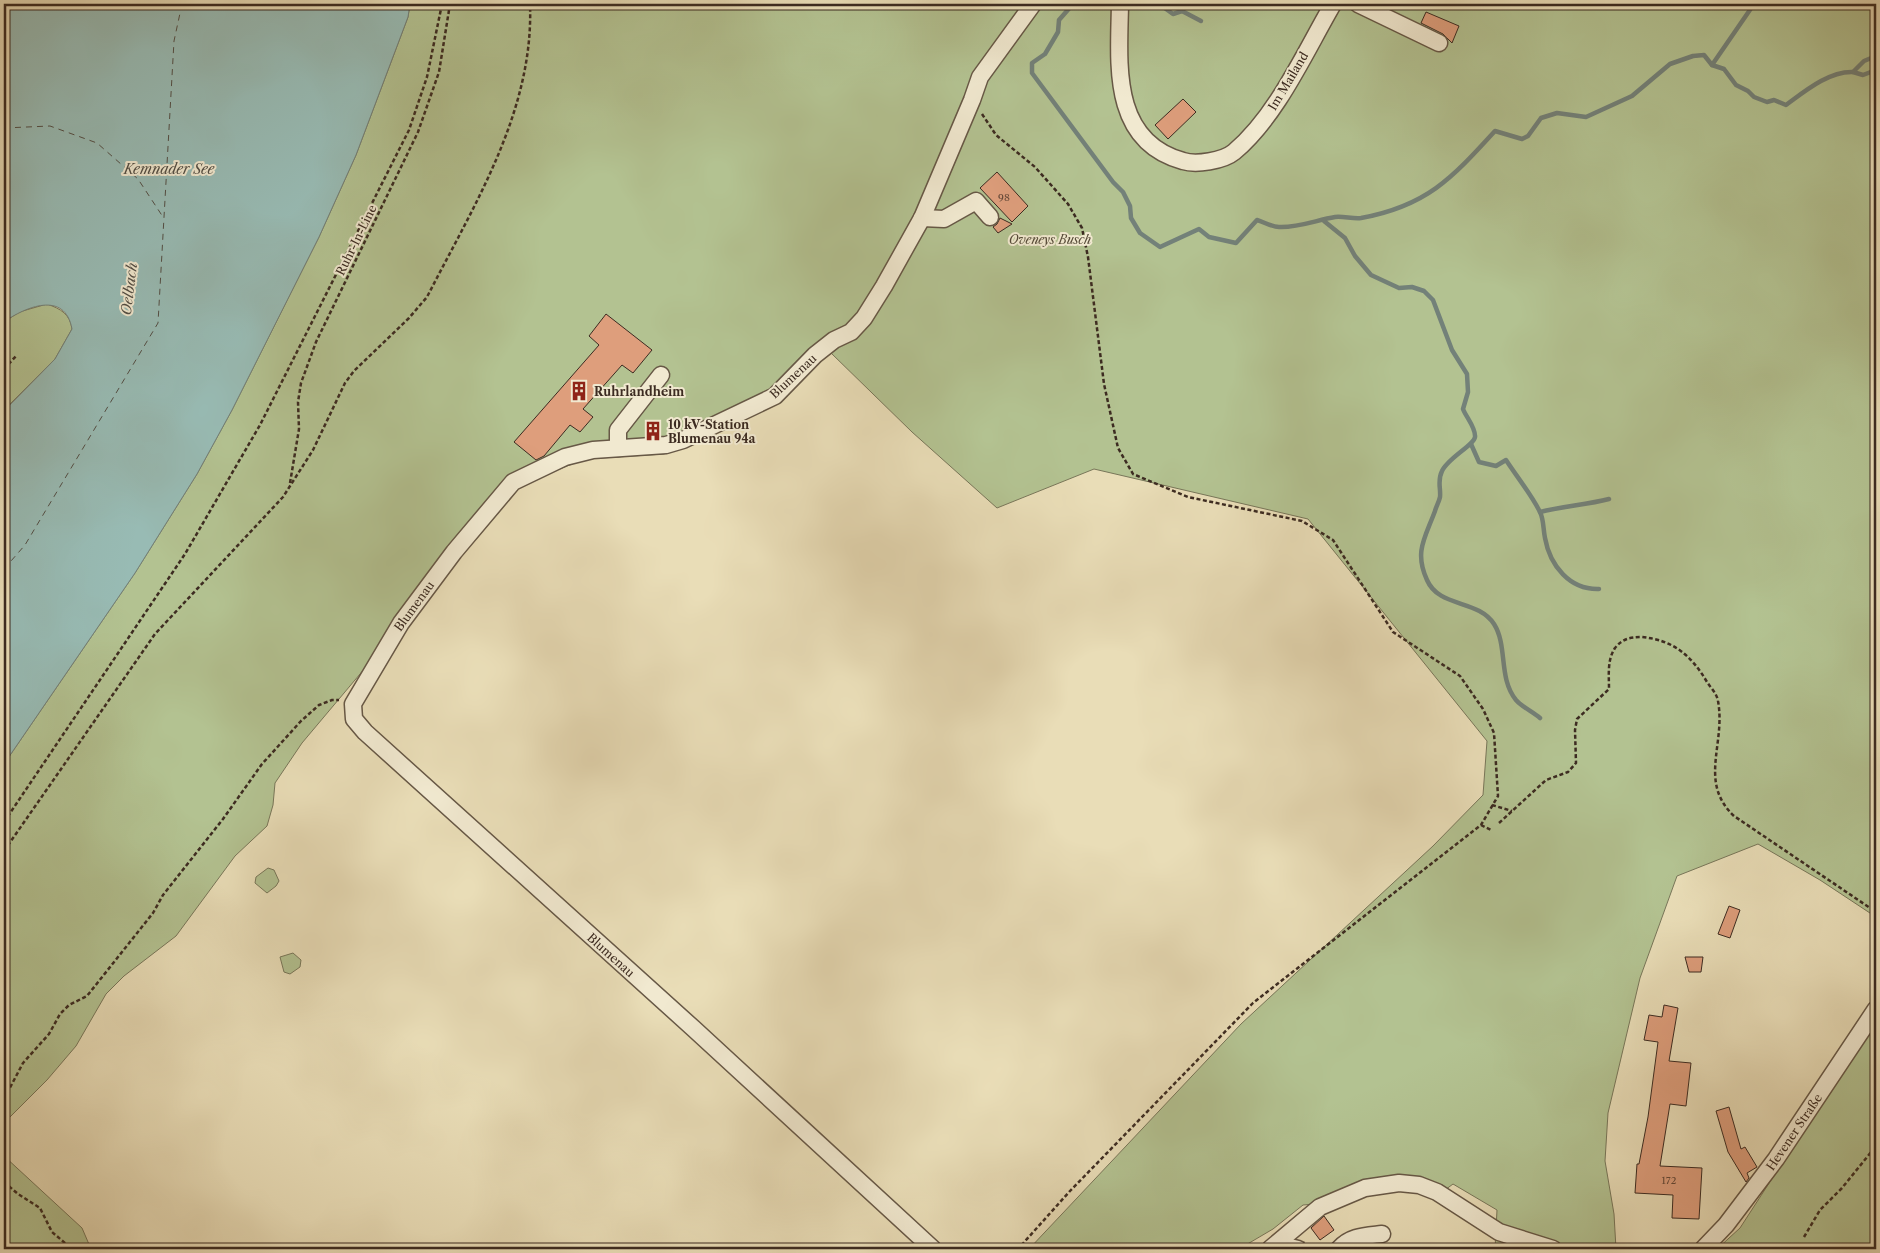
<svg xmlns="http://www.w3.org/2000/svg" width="1880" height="1253" font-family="'Libre Caslon Text',serif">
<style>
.green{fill:#b3c291;stroke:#787659}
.water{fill:#98bbb4;stroke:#738179}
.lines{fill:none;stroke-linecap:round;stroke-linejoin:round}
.stream{stroke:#738179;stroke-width:4.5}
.ferry{stroke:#534f46;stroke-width:1;stroke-dasharray:6 5;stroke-linecap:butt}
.building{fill:#de9e7c;stroke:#3c2b21}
.minor-casing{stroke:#675846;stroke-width:19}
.path{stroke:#3c2b21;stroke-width:2.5;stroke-dasharray:4 2.5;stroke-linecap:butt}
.minor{stroke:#f1e9d0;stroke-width:16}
.labels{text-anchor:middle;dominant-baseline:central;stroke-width:4;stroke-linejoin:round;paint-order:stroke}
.number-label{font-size:10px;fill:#644838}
.street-label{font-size:12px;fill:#3c2b21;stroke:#f1e9d0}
.park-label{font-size:12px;font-style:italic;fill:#544937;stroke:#f1e9d0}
.poi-label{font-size:12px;font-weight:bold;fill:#3c2b21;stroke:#f1e9d0;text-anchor:start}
.water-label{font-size:14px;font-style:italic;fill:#534f46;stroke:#f1e9d0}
</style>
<rect width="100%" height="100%" fill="#e9ddb7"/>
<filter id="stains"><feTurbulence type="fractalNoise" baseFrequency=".004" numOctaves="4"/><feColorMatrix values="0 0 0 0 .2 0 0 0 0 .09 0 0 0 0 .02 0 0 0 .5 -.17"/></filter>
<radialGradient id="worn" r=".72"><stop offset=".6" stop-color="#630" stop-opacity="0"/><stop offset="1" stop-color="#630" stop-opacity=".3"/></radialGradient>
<g class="green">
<path d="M410 4H1876V917L1820 880 1758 844 1677 876 1640 978 1608 1113 1605 1161 1614 1214 1616 1249H1495L1497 1210 1453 1184 1445 1190 1408 1176 1367 1179 1316 1204 1303 1205 1273 1229 1239 1249H1029L1241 1024 1433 846 1483 795 1487 741 1308 519 1094 469 997 508 912 432 831 353 775 396 664 454 585 459 519 485 302 743 275 783 273 805 267 826 235 856 176 936 124 976 106 994 76 1046 47 1080 4 1123V764L135 573 197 474 232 410 319 237 356 155 408 17Z"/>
<path d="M47 304C61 309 70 314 72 329L55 359 4 410V322L19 312Z"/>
<path d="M268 868 274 870 279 881 276 886 267 893 255 883 256 877Z"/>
<path d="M293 953 301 960 300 967 290 974 284 972 280 957Z"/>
<path d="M1876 1018V1249H1717L1740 1228Z"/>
<path d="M4 1156 82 1228 91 1249H4Z"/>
</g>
<path class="water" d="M4 4H410L408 17 356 155 319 237 232 410 197 474 135 573 4 764V411L55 359 72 329C65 290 25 307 4 322Z"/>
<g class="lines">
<g class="stream">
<path d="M1073 4 1059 20 1058 32 1045 54 1032 63V73L1113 182 1123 192 1130 206 1131 218 1140 233 1160 247 1199 229 1209 237 1236 243 1257 220C1264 222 1272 227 1279 227 1297 228 1317 220 1335 217 1343 216 1353 219 1361 218 1427 206 1452 178 1495 131L1522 139 1528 136 1541 118 1557 113 1586 117 1632 96 1670 64 1693 56 1704 55 1712 65 1724 69 1736 85 1748 91 1754 97 1767 102 1774 100 1786 105C1805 91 1829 71 1853 72L1864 61 1876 56"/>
<path d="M1159 4 1173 14 1182 11 1201 21"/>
<path d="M1712 65 1754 4"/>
<path d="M1853 72 1863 75 1876 70"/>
<path d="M1324 221 1345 238 1355 256 1371 275 1399 288 1412 287 1424 291 1433 300 1452 350 1467 374 1468 392 1463 409C1466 417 1476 428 1475 437 1474 445 1448 458 1442 471 1437 481 1441 488 1440 497 1439 502 1436 507 1435 511 1425 538 1414 552 1427 580 1439 608 1478 599 1494 624 1508 646 1498 678 1516 700 1522 707 1533 712 1540 718"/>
<path d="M1471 444 1479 462 1496 466 1506 460C1517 477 1531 494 1540 512 1544 520 1543 529 1545 538 1550 566 1570 590 1599 589"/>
<path d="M1540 512C1563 506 1586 505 1609 499"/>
</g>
<g class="ferry">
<path d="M4 128 50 126 97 143 138 179 163 217"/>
<path d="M4 569 25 545 158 323 174 41 182 4"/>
</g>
</g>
<g class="building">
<path d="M1426 12 1459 26 1452 43 1443 34 1421 23Z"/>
<path d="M1183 99 1196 112 1168 139 1155 125Z"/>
<path d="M997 172 1028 206 1012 222 980 188Z"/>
<path d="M1000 218 1012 224 998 233 993 227 997 224Z"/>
<path d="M606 314 652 350 633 373 622 365 583 409 593 417 580 432 570 425 544 456 536 460 514 442 599 345 589 336Z"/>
<path d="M1729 906 1740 910 1730 938 1718 934Z"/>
<path d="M1685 957H1703L1701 972H1689Z"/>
<path d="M1664 1005 1678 1008 1669 1061 1691 1063 1686 1106 1670 1104 1660 1166 1702 1168 1699 1219 1672 1218 1673 1195 1635 1193 1637 1164H1639L1648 1117 1658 1042 1644 1040 1649 1015 1662 1017Z"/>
<path d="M1729 1107 1741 1149 1745 1147 1757 1167 1747 1173 1749 1178 1746 1182 1728 1152 1716 1111Z"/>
<path d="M1324 1216 1334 1230 1320 1240 1311 1228Z"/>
</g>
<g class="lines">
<defs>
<g id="minor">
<path d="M1120 4C1119 63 1110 141 1183 161 1196 165 1223 161 1234 152 1277 116 1305 52 1333 4"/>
<path d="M1358 4 1439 43"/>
<path d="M922 218 944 219 976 201 990 217"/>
<path d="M618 448V430L661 375"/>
<path d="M1278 1244 1298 1249"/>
<path d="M933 1249 693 1028 365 732 354 719 353 704 401 623 454 552 513 482 565 457 593 450 666 445 683 440 775 396 815 355 834 340 851 332 864 318 884 286 922 218 972 100 980 77 1033 4"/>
<path d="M1270 1249 1320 1207 1365 1188 1399 1183 1419 1185 1437 1192 1499 1232 1553 1249"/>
<path d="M1339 1249C1350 1236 1365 1236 1382 1234"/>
<path d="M1703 1249 1726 1225 1776 1159 1876 1009"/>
</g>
</defs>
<use href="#minor" class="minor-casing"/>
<g class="path">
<path d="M982 114 996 135 1035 167 1068 204 1082 228 1088 257 1104 384 1118 448 1133 474 1188 497 1302 521 1333 540 1393 632 1460 676 1483 709 1494 733 1498 796 1481 825 1253 1003 1070 1191 1018 1249"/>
<path d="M4 369 17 355"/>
<path d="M290 483 299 429 298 402 301 383 316 342 418 132 439 72 450 4"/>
<path d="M1492 805 1512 811"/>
<path d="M4 822 185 554 260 425 409 130 427 77 442 4"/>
<path d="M1499 823 1546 780 1568 772 1576 763 1575 730 1577 719 1609 689C1609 675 1607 660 1615 648 1622 639 1630 637 1642 637 1673 640 1691 655 1707 682 1711 688 1717 694 1718 701 1726 744 1698 782 1734 816L1876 912"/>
<path d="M1481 825 1491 830"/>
<path d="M4 851 155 634 283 497 313 450 345 383 354 371 409 318 427 297C474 205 534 111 530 4"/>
<path d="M4 1099 23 1063 49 1034 60 1014 69 1005 87 996 153 913 163 895 223 819 262 764 301 721 319 705 332 700H339"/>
<path d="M4 1182 18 1194 40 1208 52 1232 72 1249"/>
<path d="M1804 1237 1820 1210 1842 1188 1876 1146"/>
</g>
<use href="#minor" class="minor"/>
</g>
<defs>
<symbol id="building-bare" viewBox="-9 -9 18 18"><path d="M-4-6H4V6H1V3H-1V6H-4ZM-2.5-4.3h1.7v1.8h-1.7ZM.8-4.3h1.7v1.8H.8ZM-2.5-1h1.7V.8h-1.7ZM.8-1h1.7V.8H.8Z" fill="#8f2418" stroke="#f1e9d0" stroke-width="2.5" paint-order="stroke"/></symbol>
</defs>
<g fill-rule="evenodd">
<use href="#building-bare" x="565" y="377" width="28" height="28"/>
<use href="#building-bare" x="639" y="417" width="28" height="28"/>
</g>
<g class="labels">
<g class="number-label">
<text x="1004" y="197">98</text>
<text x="1669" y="1180">172</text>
</g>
<g class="street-label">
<text transform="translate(1288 81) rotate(-59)">Im Mailand</text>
<text transform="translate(356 240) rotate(-64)">Ruhr-In-Line</text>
<text transform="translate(793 376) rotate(-43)">Blumenau</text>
<text transform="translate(414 606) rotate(-54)">Blumenau</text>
<text transform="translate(611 955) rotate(42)">Blumenau</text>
<text transform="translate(1794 1132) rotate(-56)">Hevener Straße</text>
</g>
<g class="park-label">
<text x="1050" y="239">Oveneys Busch</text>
</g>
<g class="poi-label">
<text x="594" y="391">Ruhrlandheim</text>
<text x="668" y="424">10 kV-Station<tspan x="668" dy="14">Blumenau 94a</tspan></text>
</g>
<g class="water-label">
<text x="169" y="169">Kemnader See</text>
<text transform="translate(129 289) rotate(-83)">Oelbach</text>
</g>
</g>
<rect width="1880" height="1253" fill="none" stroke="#e9ddb7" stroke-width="20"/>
<rect x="5" y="5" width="1870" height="1243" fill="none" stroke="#3c2b21" stroke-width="2.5"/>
<rect x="10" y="10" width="1860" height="1233" fill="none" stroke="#3c2b21"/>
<rect width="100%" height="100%" filter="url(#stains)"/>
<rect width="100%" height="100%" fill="url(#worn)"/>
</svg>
